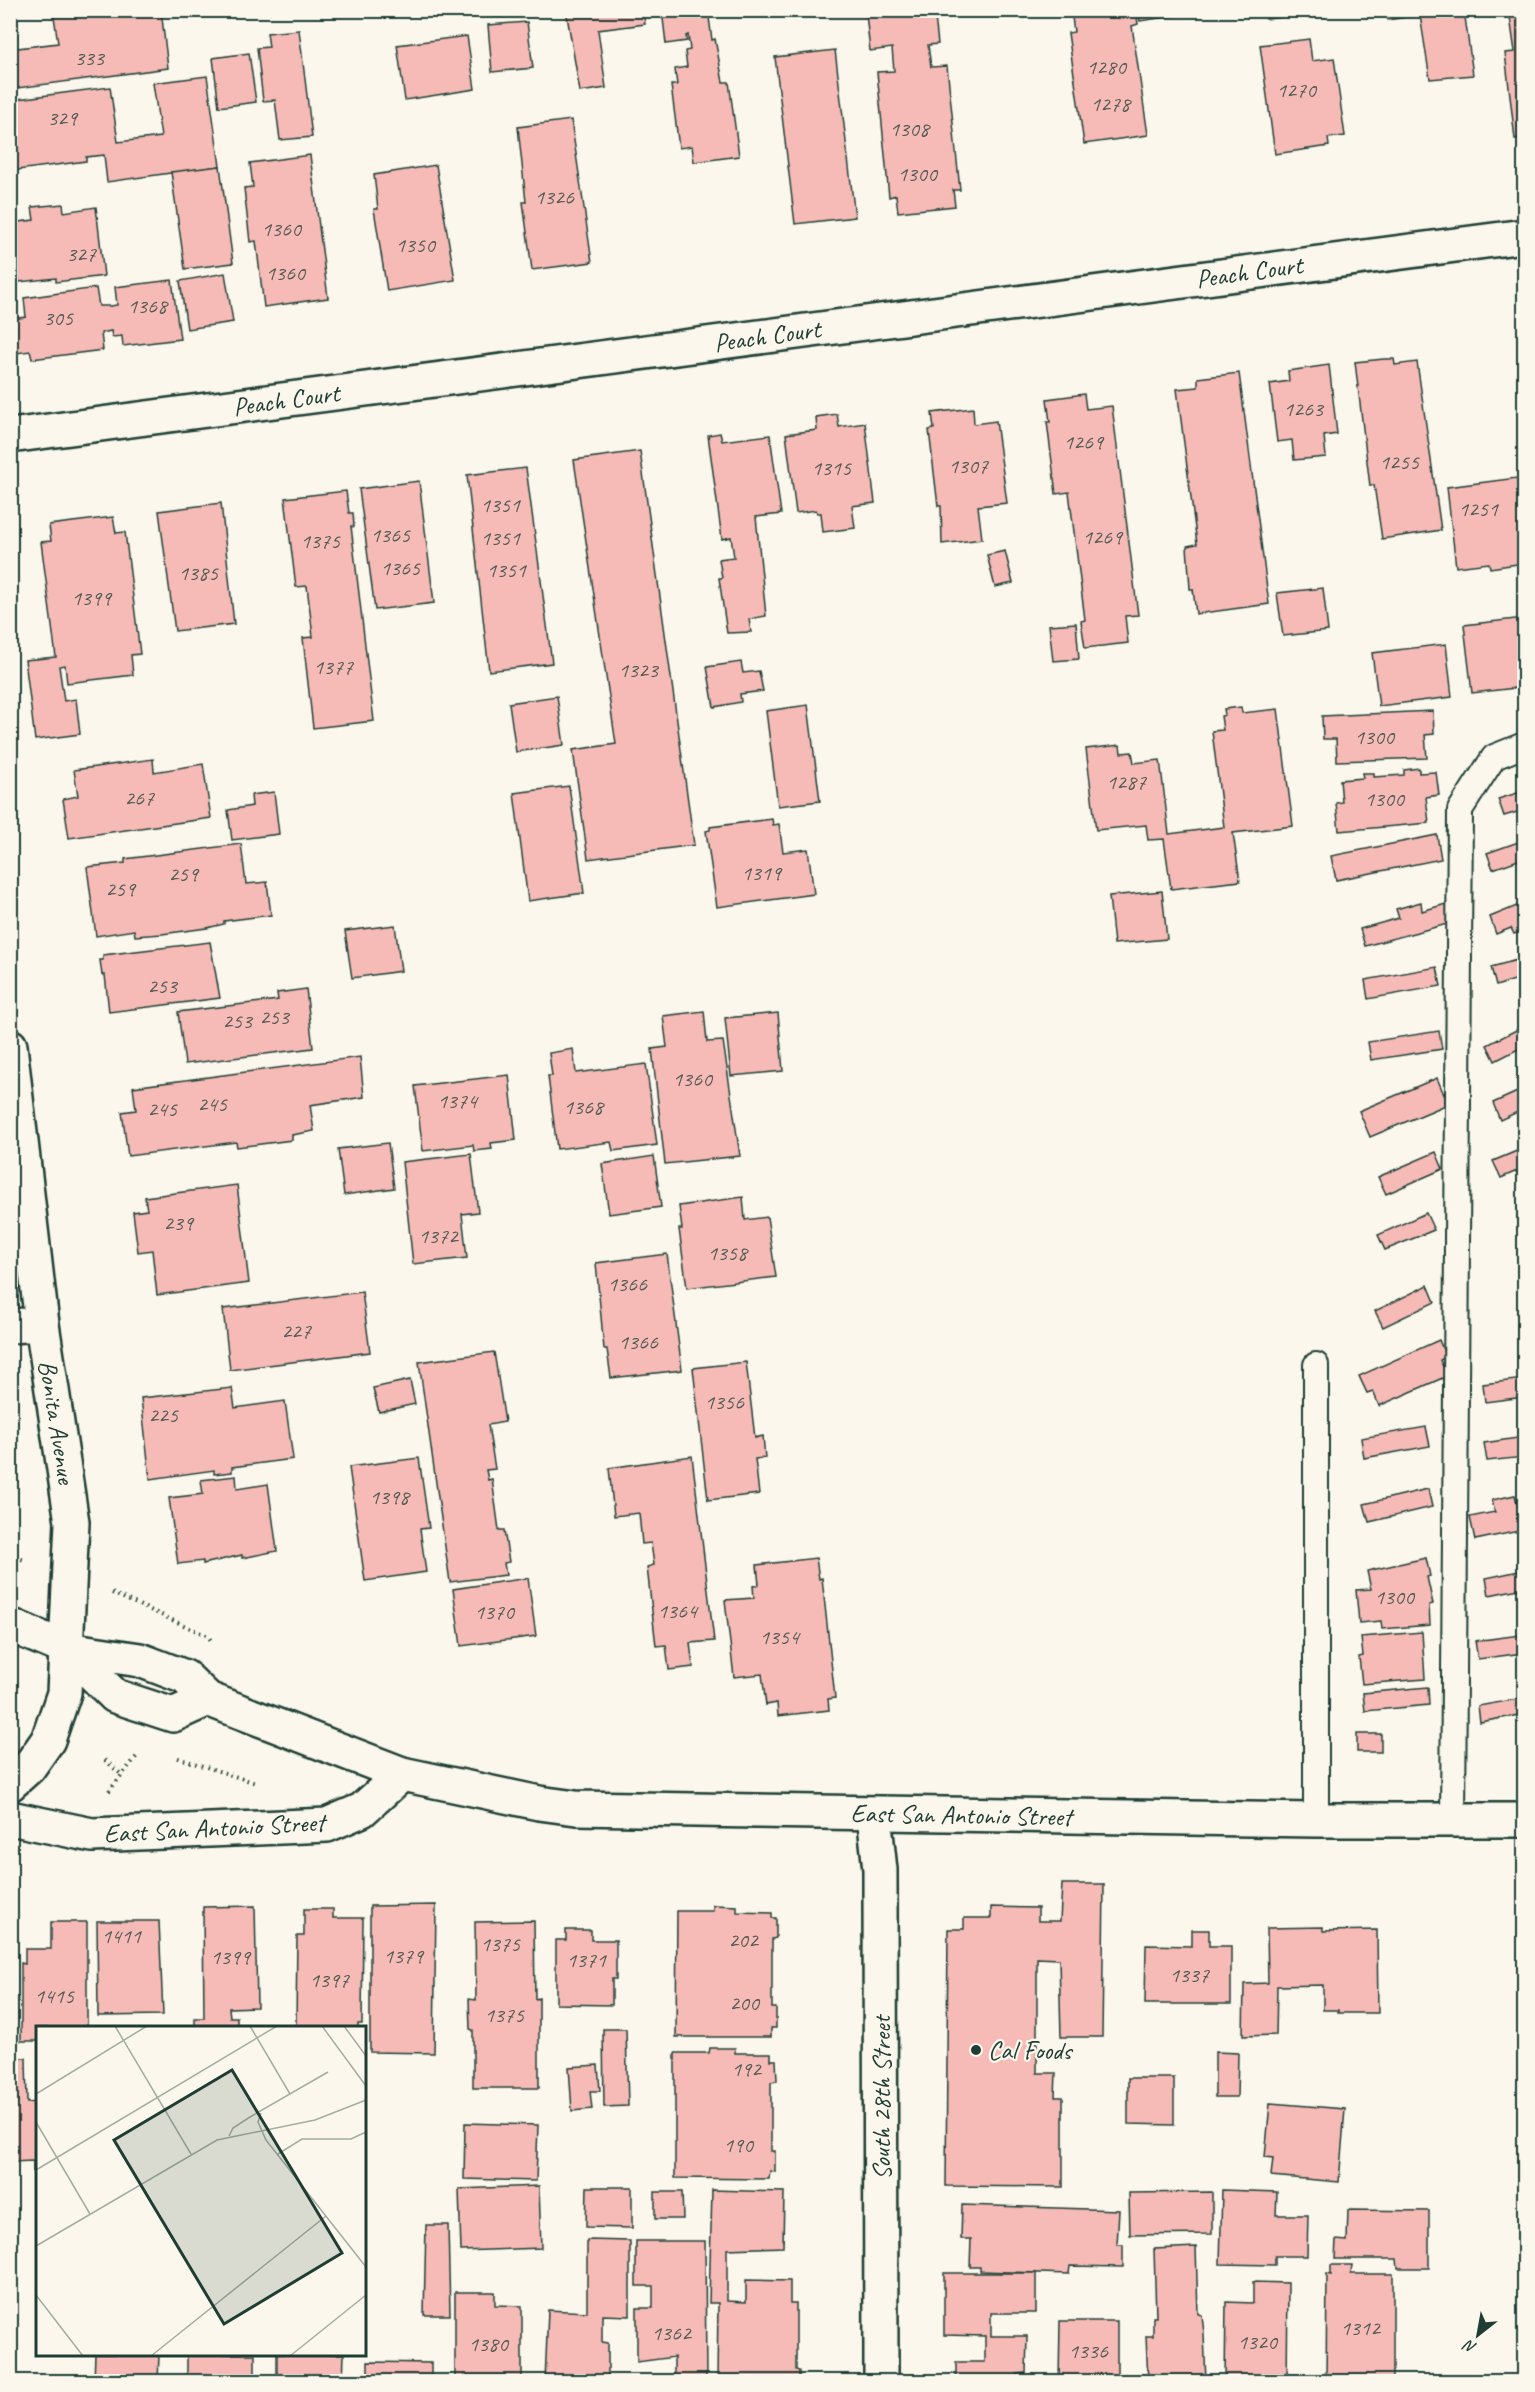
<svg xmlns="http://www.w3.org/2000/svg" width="1535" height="2392" font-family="Caveat,sans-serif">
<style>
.building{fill:#f7bbb7;stroke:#1f3d34;stroke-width:1.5}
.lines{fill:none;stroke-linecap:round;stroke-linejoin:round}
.service-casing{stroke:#1f3d34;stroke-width:28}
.minor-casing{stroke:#1f3d34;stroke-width:38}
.tertiary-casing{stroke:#1f3d34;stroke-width:38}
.path{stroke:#1f3d34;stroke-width:4;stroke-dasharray:1.5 4.5;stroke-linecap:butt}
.service{stroke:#fbf7ec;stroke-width:24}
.minor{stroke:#fbf7ec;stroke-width:33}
.tertiary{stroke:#fbf7ec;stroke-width:33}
.poi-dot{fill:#1f3d34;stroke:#fbf7ec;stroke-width:2}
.labels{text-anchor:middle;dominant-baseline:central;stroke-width:4.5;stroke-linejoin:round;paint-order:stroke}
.number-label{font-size:22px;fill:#555c55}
.street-label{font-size:26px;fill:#1f3d34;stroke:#fbf7ec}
.poi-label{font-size:26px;fill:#1f3d34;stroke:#fbf7ec;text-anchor:start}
.inset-road{fill:none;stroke:#a3ada2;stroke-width:1.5}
.view{fill:#1f3d34;fill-opacity:0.15;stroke:#1f3d34;stroke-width:3}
.inset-edge{fill:none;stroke:#1f3d34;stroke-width:3}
</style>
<rect width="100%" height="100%" fill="#fbf7ec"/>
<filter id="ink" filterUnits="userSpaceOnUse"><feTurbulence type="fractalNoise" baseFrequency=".0167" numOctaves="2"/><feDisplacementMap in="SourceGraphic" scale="12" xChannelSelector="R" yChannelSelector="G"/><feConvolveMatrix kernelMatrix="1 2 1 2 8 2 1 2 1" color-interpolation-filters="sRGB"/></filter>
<g filter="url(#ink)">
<g class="building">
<path d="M53 10H161L168 68 10 89V49L58 43Z"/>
<path d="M566 10H643L645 24 598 30 606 88 580 92Z"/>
<path d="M662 10H708L712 40 715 39 723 82H729L739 156 694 162 692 146 679 148 671 85H677L675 69 687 67 685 51 690 50 688 35 686 36 687 41 666 44Z"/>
<path d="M863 10H931L932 18 935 17 938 44 928 45 931 67 947 66 960 190H953L955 206 898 212 896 195 889 197 877 72 894 71 892 48 870 51 866 14 863 15Z"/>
<path d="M1071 10H1136L1138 24 1132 26 1148 135 1084 144 1068 33 1074 32Z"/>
<path d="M1138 10H1193V13L1140 21Z"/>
<path d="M1243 10H1294V16L1266 19 1265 11 1243 13Z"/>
<path d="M1387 10H1464L1473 75 1430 79 1420 15 1388 20Z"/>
<path d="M1509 10H1524V137L1515 139 1505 53 1515 52Z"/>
<path d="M527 22 533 68 492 72 488 25Z"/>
<path d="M299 30 312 137 280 140 275 100 263 101 257 48 269 47 267 33Z"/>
<path d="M467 36 475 89 405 100 397 45Z"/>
<path d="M1309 39 1312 61 1334 58 1345 136 1328 138 1329 146 1275 154 1260 45Z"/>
<path d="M835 50 855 217 795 224 775 57Z"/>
<path d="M249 53 256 102 219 107 213 58Z"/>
<path d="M207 76 220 166 107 182 104 155 86 157V161L10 171V100L110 87 118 142 161 137 153 83Z"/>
<path d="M571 120 592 262 532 270 523 202H526L518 127Z"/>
<path d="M310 155 328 298 264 307 256 241 250 242 244 188 253 187 250 163Z"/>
<path d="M436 165 455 280 387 291 374 209H378L374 175Z"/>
<path d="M220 166 233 263 185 269 171 172Z"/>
<path d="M63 204 64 212 96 207 104 276 56 282V278L19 282 11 223 34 220 32 207Z"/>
<path d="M225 273 233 322 187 329 180 281Z"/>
<path d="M172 280 180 339 123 346 122 336 112 337 111 331 101 333 103 350 32 359 30 351 17 353 12 319 26 317 24 298 96 288 99 306H111L117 305 115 287Z"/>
<path d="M1384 359H1394L1395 365 1417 362 1441 530 1382 539 1374 485 1370 486 1355 362Z"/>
<path d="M1329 365 1337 434 1324 436 1326 457 1294 460 1292 440 1277 442 1270 384 1289 381 1288 371Z"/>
<path d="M1239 373 1269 604 1196 614 1193 589H1190L1187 546 1197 544 1177 389 1198 387V378Z"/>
<path d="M1084 394 1086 409 1112 406 1138 615 1125 616 1128 643 1085 648 1081 621 1085 620 1069 492 1056 494 1047 422H1050L1047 399Z"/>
<path d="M973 408 974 424 996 421 1007 503 978 506 982 539 942 544 941 506H938L929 430 934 429 932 413Z"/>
<path d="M837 414 839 427 865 423 875 503 852 506 855 528 823 532 821 513H817L816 510 796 513 786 434 817 430 816 417Z"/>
<path d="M720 433 722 441 770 435 781 514 756 517 766 616 749 619 751 632 727 633 719 578H722L719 559 734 557 731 537 722 539 708 435Z"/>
<path d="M640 451 694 845 588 859 573 750 616 744 574 460Z"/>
<path d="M526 468 552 663 489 671 467 475Z"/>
<path d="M1517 478 1524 533V563L1490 568 1489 563 1456 567 1447 487Z"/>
<path d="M419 481 434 603 375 610 359 489Z"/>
<path d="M346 491 349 513H353L354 527 351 526 374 721 313 728 303 638 313 637 307 586 296 587 285 498Z"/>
<path d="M221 503 234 624 175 631 159 511Z"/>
<path d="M113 517 116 533 125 532 140 654 131 655 133 675 67 683 65 665 59 666 64 701 76 699 80 734 35 740 25 660 56 657 41 542 51 541 49 525Z"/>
<path d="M1005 551 1013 583 995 587 987 555Z"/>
<path d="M1323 588 1328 631 1283 636 1277 593Z"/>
<path d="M1524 618V687L1472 693 1464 625Z"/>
<path d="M1076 623 1079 659 1053 661 1049 625Z"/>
<path d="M1446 644 1452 697 1379 706 1372 653Z"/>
<path d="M741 662 743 673 759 671 763 691 740 694 741 702 714 707 707 667Z"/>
<path d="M557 696 564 745 516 752 509 703Z"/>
<path d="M808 705 820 801 778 806 766 711Z"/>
<path d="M1241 707 1242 713 1278 709 1293 826 1233 833 1240 881 1171 889 1164 839 1148 840 1146 825 1096 830 1086 749 1120 745 1121 753 1132 752 1134 763 1160 760 1169 834 1224 827 1212 731 1223 730 1221 716 1225 715 1224 709Z"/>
<path d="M1433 711 1434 734 1425 735 1427 758 1337 761 1336 739H1323L1322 716Z"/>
<path d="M153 759 154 772 203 764 211 818 69 838 63 799 78 796 74 770Z"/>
<path d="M1419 768V773L1436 772 1439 795 1426 797 1429 823 1339 831 1336 803 1342 802 1340 780 1363 778 1362 773H1374V777L1404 775V770Z"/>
<path d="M569 786 584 893 528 901 514 793Z"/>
<path d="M1524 791V810L1504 816 1498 799Z"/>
<path d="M274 792 279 834 232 840 228 810 252 806 251 795Z"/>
<path d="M772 819 773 825 779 824 783 852 808 849 814 894 717 907 706 831 710 830V827Z"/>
<path d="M1437 835 1441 859 1336 880 1331 856Z"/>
<path d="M1524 840V858L1493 869 1487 853Z"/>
<path d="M241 844 246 884 267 882 271 915 224 921V924L207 928 162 934 135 936 134 930 96 936 87 867 125 863V859Z"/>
<path d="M1162 891 1167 939 1114 944 1109 896Z"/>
<path d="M1421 902 1422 911 1446 904 1451 923 1365 946 1360 929 1399 918 1396 909Z"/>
<path d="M1524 903V930L1514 934 1511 928 1496 934 1490 917Z"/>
<path d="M395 925 401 971 352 978 345 931Z"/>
<path d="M210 942 220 998 109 1012 105 975H102L100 960H103V955Z"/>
<path d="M1524 958V977L1496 986 1491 967Z"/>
<path d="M1437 967 1441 986 1368 999 1365 980Z"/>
<path d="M306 989 313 1048 185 1064 178 1012 278 1000 277 993Z"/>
<path d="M704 1011 707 1042 723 1041 740 1156 665 1164 652 1049 667 1047 663 1016Z"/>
<path d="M778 1013 783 1071 731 1076 725 1018Z"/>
<path d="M1524 1026V1046L1495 1061 1487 1045Z"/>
<path d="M1439 1031 1442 1049 1371 1060 1368 1042Z"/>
<path d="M573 1049 576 1073 646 1064 657 1145 613 1151 611 1142 557 1149 548 1076H552L549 1053Z"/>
<path d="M360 1057 364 1097 310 1105 314 1131 292 1135V1140L237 1147 236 1142 128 1156 122 1112 136 1110 133 1087Z"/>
<path d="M509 1075 516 1140 491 1143 492 1149 474 1151 473 1145 423 1151 415 1086Z"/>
<path d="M1437 1078 1448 1104 1370 1137 1359 1111Z"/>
<path d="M1524 1089V1109L1500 1120 1493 1103Z"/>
<path d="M388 1143 394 1188 344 1195 338 1149Z"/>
<path d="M1524 1148V1168L1501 1178 1493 1161Z"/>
<path d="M1436 1152 1443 1169 1386 1194 1378 1177Z"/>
<path d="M471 1154 478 1212 462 1214 467 1258 413 1264 402 1162Z"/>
<path d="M654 1156 661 1207 609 1214 602 1164Z"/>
<path d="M237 1185 249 1283 157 1295 152 1250 138 1252 133 1212 147 1210 145 1197Z"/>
<path d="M743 1197 745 1220 767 1217 776 1277 687 1288 679 1229H682L679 1206Z"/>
<path d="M1426 1213 1434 1230 1385 1250 1378 1235Z"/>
<path d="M667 1254 682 1370 611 1378 607 1349H604L596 1263Z"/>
<path d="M1428 1285 1435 1302 1383 1327 1375 1311Z"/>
<path d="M362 1292 370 1352 230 1370 223 1309Z"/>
<path d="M1439 1340 1446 1357 1440 1360 1447 1376 1379 1406 1373 1391 1367 1393 1359 1376Z"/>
<path d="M494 1352 505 1422 488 1425 495 1469 486 1470 488 1480 492 1479 499 1530H504L509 1562 504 1563 506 1575 450 1582 419 1362Z"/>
<path d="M746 1362 755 1438 763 1436 765 1458 755 1459 759 1494 708 1500 693 1368Z"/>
<path d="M1524 1379V1397L1485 1402 1483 1384Z"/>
<path d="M410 1380 415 1404 379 1412 373 1388Z"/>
<path d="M232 1388 235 1408 285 1401 293 1459 232 1467V1472L214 1474V1470L150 1479 141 1398Z"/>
<path d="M1426 1427 1430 1446 1364 1458 1361 1438Z"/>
<path d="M1524 1437V1463V1457L1487 1461 1484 1443Z"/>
<path d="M692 1456 714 1641 690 1643 693 1667 669 1670 666 1645 656 1646 647 1567 654 1565 651 1543 642 1544 639 1513 614 1516 609 1468Z"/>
<path d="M419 1458 429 1528 420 1529 426 1572 365 1581 349 1467Z"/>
<path d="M236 1476 237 1489 268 1484 277 1551 242 1558V1555L203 1564V1561L178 1564 169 1498 203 1494 201 1480Z"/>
<path d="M1428 1489 1432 1507 1369 1522 1364 1504Z"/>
<path d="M1515 1495 1518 1507 1524 1506V1530L1475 1540 1470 1517 1495 1512 1492 1500Z"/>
<path d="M816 1558 819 1579 822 1578 835 1698 828 1699 829 1710 778 1716 777 1703 766 1705 762 1674 734 1677 725 1600 754 1598 753 1586 759 1585 757 1565Z"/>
<path d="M1426 1558 1430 1576 1427 1577 1433 1604 1429 1605 1430 1625 1382 1629 1381 1621 1359 1623 1356 1590 1371 1589 1367 1571Z"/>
<path d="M1524 1570V1588L1489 1595 1486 1578Z"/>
<path d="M528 1578 536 1636 461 1646 453 1589Z"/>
<path d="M1422 1632 1425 1679 1362 1684 1359 1657 1363 1656 1361 1637Z"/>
<path d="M1520 1635 1523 1653 1478 1659 1475 1641Z"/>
<path d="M1428 1687 1429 1705 1365 1711 1363 1693Z"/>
<path d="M1524 1698V1714L1480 1722 1478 1706Z"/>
<rect x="1357" y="1734" width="24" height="18"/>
<path d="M1062 1884H1104L1102 2037H1061L1059 1959 1037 1958V2073H1056L1055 2097H1063V2187L946 2186 948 1929H964V1918H991V1907L1038 1908V1921H1060Z"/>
<path d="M436 1905 434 2053 370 2052V1906Z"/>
<path d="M713 1905 737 1906V1912L772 1913V1918H776V1938L772 1939V2008H776V2028H771V2037H676L677 1911H713Z"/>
<path d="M255 1906 257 2007 229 2008 230 2017H237V2028H195V2018H204L203 1907Z"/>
<path d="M304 1909H333V1918H363L362 2024H358V2028H296L297 1936H304Z"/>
<path d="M97 1921H159L163 2015 98 2016Z"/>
<path d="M534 1921 535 1999 539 1998V2088H473V2030L470 2029 469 1999 476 2000 475 1922Z"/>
<path d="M51 1922H87V2028H38V2041H21V1963L25 1964V1949H51Z"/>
<path d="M1323 1927V1931L1377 1930 1378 2013H1338V2010H1323V1985L1277 1986 1276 2035 1243 2036 1244 1984 1268 1983 1267 1928Z"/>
<path d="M566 1930H591V1940H616V1979H612V2005L556 2004V1940H566Z"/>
<path d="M1192 1930H1209V1946H1231V2004H1145L1146 1945 1192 1946Z"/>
<rect x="245" y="2025" width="27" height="3"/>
<path d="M603 2029H626L628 2106 604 2107Z"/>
<path d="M710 2048H735V2053H771V2060H776L777 2081 771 2082V2151H775V2172L770 2171 769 2179 675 2178V2053H709Z"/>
<path d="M1215 2052 1238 2053 1237 2097H1215Z"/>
<path d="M10 2058H26L27 2103 38 2102V2172H33V2161L10 2162Z"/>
<path d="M598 2065 600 2091H590L592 2109 572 2111 569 2067Z"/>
<path d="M1128 2078H1174V2125L1128 2124Z"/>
<path d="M1270 2103 1345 2109 1339 2182 1271 2176 1273 2158 1265 2157Z"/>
<path d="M465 2123 538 2125 536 2181 464 2179Z"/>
<path d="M539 2186 541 2248 461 2251 459 2189Z"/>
<path d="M587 2187H632V2228L586 2227Z"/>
<path d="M712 2190 784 2192 783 2247 727 2249V2301L746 2302V2280L790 2281V2303H796V2370L799 2371V2382H717L718 2303H709Z"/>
<path d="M1222 2190 1277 2192 1276 2215H1308L1307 2256H1275V2265L1220 2264Z"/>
<path d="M655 2192H682L683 2219H655Z"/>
<path d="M1212 2192V2234L1130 2235 1129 2193Z"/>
<path d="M962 2205 1119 2210 1117 2245H1123V2267L1070 2266 1069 2274 980 2271V2267H970L971 2239H961Z"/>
<path d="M1348 2210 1429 2211V2268H1398L1397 2259H1335L1336 2240 1347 2241Z"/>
<path d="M426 2225H448L450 2315H424Z"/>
<path d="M587 2240 630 2241V2316L602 2315V2342L608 2343V2382H545L548 2310 587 2312Z"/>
<path d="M636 2241H705L706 2382H674V2357L637 2362V2308H653V2286H636Z"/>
<path d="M1196 2247 1198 2314 1202 2315 1204 2334 1206 2382H1148L1146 2336H1153V2317H1156L1154 2249Z"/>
<path d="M1331 2265H1352L1351 2274H1393V2382H1326L1327 2274 1331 2275Z"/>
<path d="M944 2273H1036V2313H991V2336H1027L1026 2373 1017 2374V2382H956V2362H985V2336L944 2335Z"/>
<path d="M1253 2282 1288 2283 1287 2382H1225L1226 2302 1253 2303Z"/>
<path d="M455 2292H495V2305L522 2306V2382H455Z"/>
<path d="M1060 2321H1117V2382H1059Z"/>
<path d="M95 2354H159L158 2382H94Z"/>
<rect x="187" y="2354" width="68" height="28"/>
<path d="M277 2354H344L343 2382H277Z"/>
<path d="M368 2362 431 2363V2382H368Z"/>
</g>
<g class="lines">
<defs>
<g id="service">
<path d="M1316 1820V1365"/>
<path d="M1453 1821 1460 810 1494 757 1524 745"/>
</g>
<g id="minor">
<path d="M10 436 1524 236"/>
<path d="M10 1046 42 1324 72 1522 64 1693 48 1740 29 1767 10 1784"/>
<path d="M10 1326 42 1324"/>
<path d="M10 1818 92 1835 327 1825 362 1810 402 1774"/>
</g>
<g id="tertiary">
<path d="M10 1625 67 1649 140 1660 185 1677 208 1699 402 1774 539 1803 576 1808 1316 1820H1524"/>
<path d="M67 1649 115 1696 173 1715 208 1699"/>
<path d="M874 1814 880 1870 881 2382"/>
</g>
</defs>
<use href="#service" class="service-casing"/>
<use href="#minor" class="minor-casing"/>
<use href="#tertiary" class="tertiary-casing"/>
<g class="path">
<path d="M10 1555 27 1561"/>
<path d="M112 1593 208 1636 212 1642"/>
<path d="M10 1690 18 1694"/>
<path d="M178 1758 256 1783"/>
<path d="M105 1760 122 1775"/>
<path d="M109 1791 137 1756"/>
</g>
<use href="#service" class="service"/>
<use href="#minor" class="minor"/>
<use href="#tertiary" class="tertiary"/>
</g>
</g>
<circle class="poi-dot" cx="976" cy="2050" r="6"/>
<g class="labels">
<g class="number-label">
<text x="89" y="58">333</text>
<text x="1106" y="67">1280</text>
<text x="1296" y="90">1270</text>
<text x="1110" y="104">1278</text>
<text x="62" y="118">329</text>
<text x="909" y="129">1308</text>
<text x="917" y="174">1300</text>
<text x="554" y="197">1326</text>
<text x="281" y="229">1360</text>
<text x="415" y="245">1350</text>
<text x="81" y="254">327</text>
<text x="285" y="273">1360</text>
<text x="147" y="306">1368</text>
<text x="58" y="318">305</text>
<text x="1303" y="409">1263</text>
<text x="1083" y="442">1269</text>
<text x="1399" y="462">1255</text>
<text x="968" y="466">1307</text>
<text x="831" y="468">1315</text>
<text x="500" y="505">1351</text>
<text x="1478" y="509">1251</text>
<text x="390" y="535">1365</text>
<text x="1102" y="537">1269</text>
<text x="500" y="538">1351</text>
<text x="320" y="541">1375</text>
<text x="400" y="568">1365</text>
<text x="506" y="570">1351</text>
<text x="198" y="573">1385</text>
<text x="91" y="598">1399</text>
<text x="333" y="667">1377</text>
<text x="638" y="670">1323</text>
<text x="1374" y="737">1300</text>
<text x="1126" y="782">1287</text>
<text x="139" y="798">267</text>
<text x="1384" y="799">1300</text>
<text x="761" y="873">1319</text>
<text x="183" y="874">259</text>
<text x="120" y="889">259</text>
<text x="162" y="986">253</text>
<text x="274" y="1017">253</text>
<text x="237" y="1021">253</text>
<text x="692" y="1079">1360</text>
<text x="457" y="1101">1374</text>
<text x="212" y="1104">245</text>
<text x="583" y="1107">1368</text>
<text x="162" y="1109">245</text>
<text x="178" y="1223">239</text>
<text x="438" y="1236">1372</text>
<text x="727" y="1253">1358</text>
<text x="627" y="1284">1366</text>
<text x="296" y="1331">227</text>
<text x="638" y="1342">1366</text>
<text x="724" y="1402">1356</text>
<text x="163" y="1415">225</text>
<text x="389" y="1497">1398</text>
<text x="1394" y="1597">1300</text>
<text x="677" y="1611">1364</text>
<text x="494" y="1612">1370</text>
<text x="779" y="1637">1354</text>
<text x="121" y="1936">1411</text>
<text x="743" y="1940">202</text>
<text x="500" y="1944">1375</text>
<text x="403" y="1956">1379</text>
<text x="230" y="1957">1399</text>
<text x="586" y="1960">1371</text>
<text x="1189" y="1975">1337</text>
<text x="329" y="1980">1397</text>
<text x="54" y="1996">1415</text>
<text x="744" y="2003">200</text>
<text x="504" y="2015">1375</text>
<text x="746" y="2069">192</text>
<text x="738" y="2145">190</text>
<text x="1360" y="2328">1312</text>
<text x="671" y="2333">1362</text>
<text x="1257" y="2342">1320</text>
<text x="488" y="2344">1380</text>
<text x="1088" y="2351">1336</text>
</g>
<g class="street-label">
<text transform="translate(1249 272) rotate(-8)">Peach Court</text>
<text transform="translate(767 336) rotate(-8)">Peach Court</text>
<text transform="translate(286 400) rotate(-8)">Peach Court</text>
<text transform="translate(57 1422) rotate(81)">Bonita Avenue</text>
<text transform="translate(961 1815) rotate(1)">East San Antonio Street</text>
<text transform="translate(214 1828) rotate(-3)">East San Antonio Street</text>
<text transform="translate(881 2098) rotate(-90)">South 28th Street</text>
</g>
<g class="poi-label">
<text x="988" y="2050">Cal Foods</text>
</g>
</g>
<g transform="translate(36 2026)">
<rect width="330" height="330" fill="#fbf7ec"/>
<path class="inset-road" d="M79 0 155 128M214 0 254 68M286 0 330 60M308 0 330 30M0 68 111 0M225 87 222 96 230 114 330 241M0 96 54 188M193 110 197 102 214 91 292 46M242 128 266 113H315L330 106M0 144 241 0M0 220 181 114 279 94 330 74M0 269 47 330M115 330 290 190M254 330 330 269"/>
<path class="view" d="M196 44 306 227 188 298 78 114Z"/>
<rect width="330" height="330" class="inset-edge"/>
</g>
<rect width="1535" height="2392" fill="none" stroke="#fbf7ec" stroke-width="36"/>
<rect x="18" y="18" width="1499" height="2356" fill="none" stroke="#1f3d34" stroke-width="2" filter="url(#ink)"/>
<g transform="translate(1478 2335) rotate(211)" stroke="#fbf7ec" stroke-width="4.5" paint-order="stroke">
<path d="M0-4.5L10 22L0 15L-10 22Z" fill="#1f3d34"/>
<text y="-9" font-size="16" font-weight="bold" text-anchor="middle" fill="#1f3d34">N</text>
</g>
</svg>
